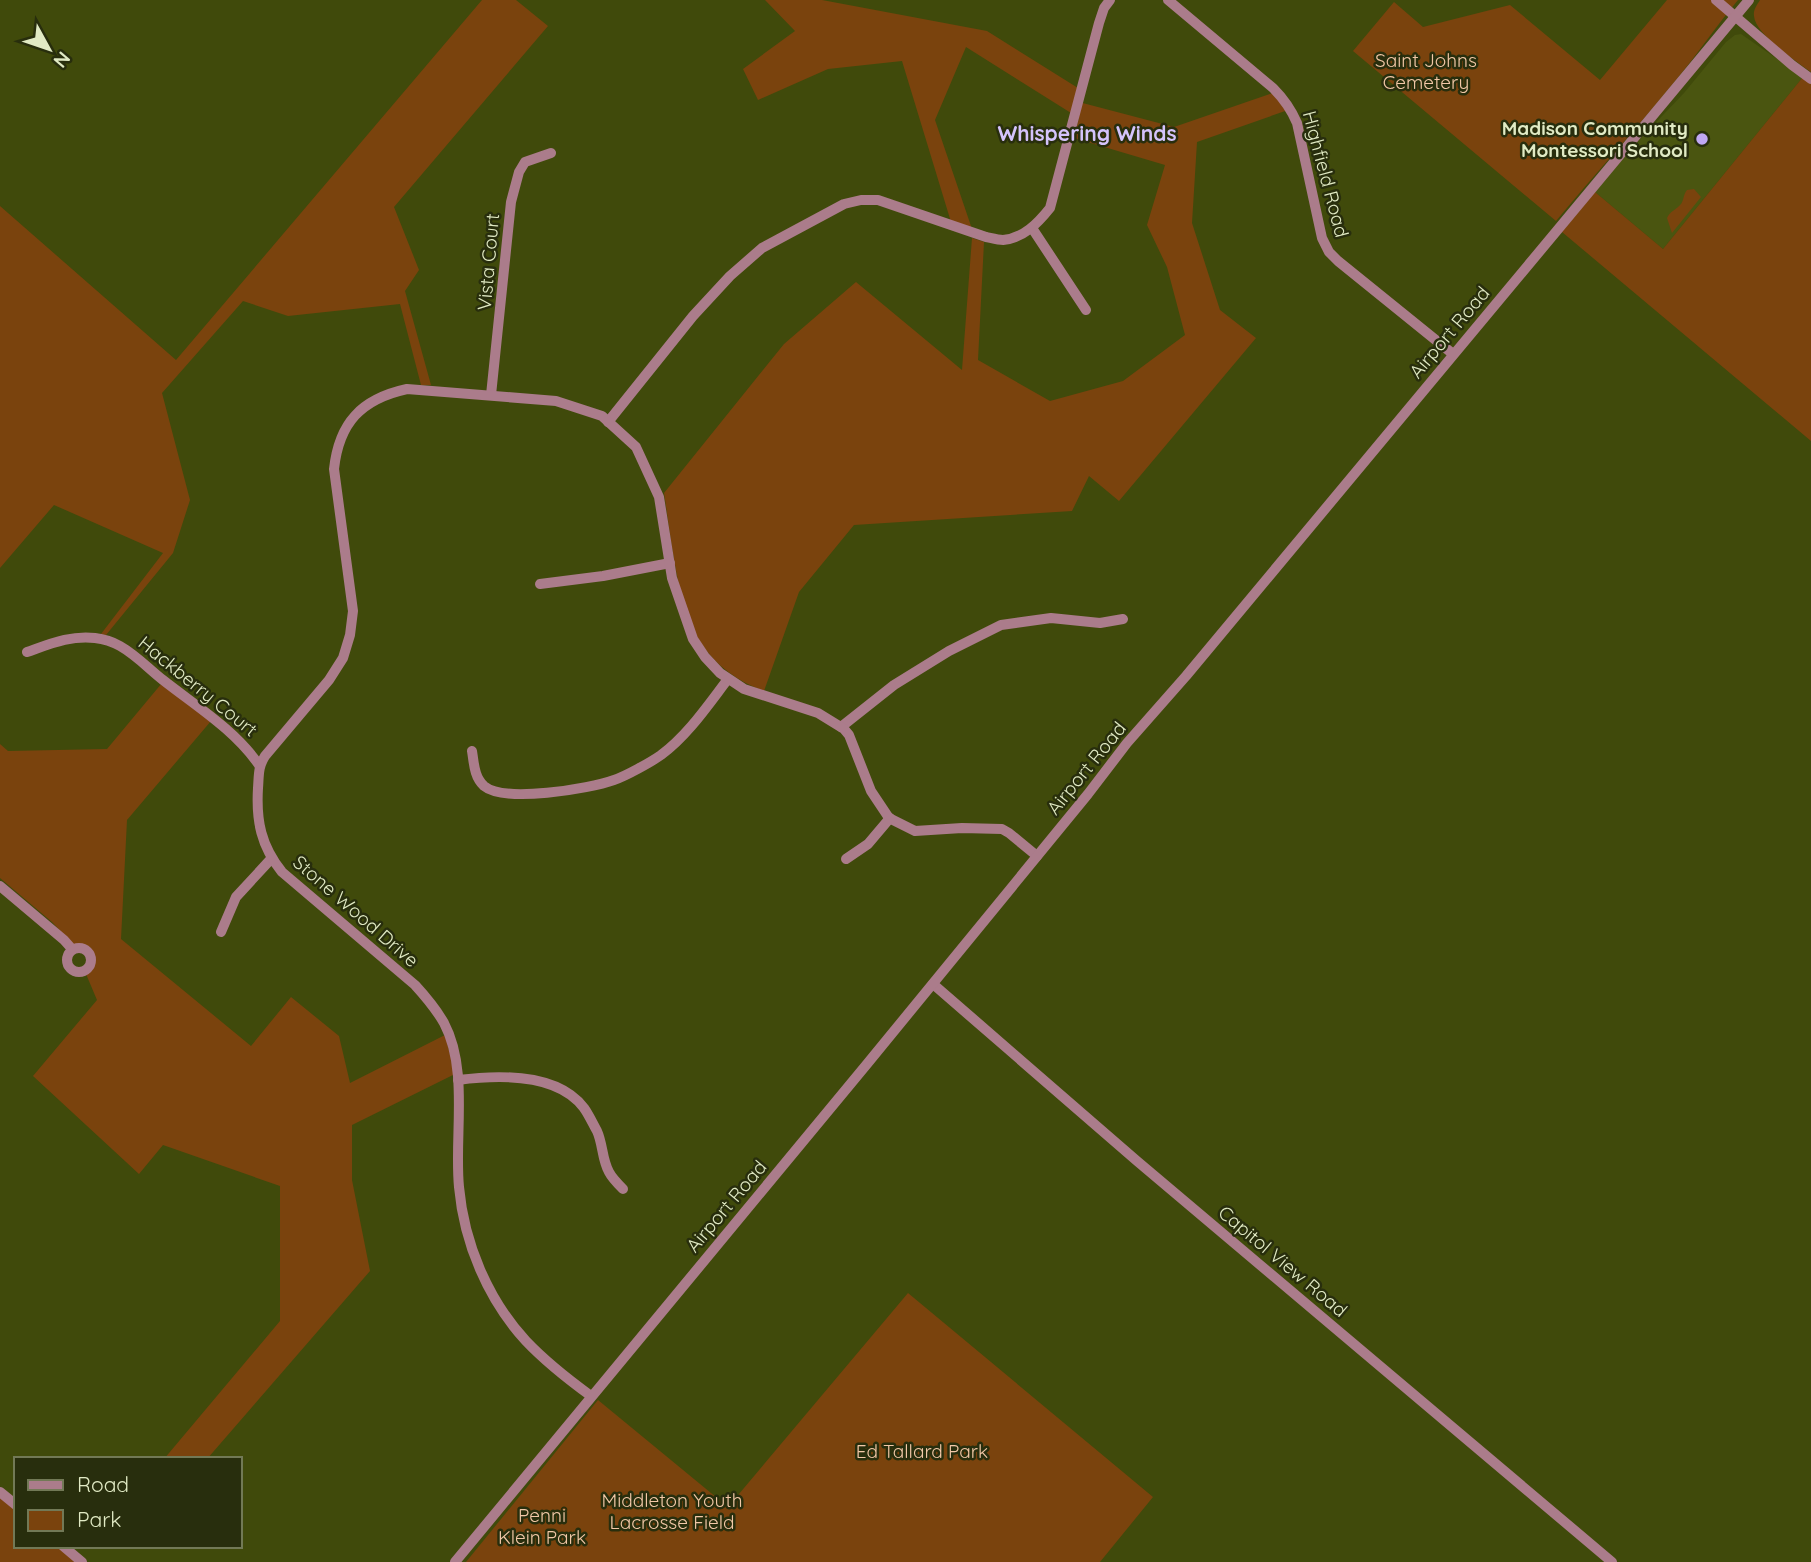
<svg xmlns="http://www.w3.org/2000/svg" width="1811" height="1562" font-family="Quicksand,sans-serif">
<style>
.built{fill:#4a5510}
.green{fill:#7a430d}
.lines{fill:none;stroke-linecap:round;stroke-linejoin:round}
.minor{stroke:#ab7c8b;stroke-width:10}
.poi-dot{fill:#c0a8f3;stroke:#282e0d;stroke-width:2.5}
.labels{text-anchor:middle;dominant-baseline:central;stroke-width:5;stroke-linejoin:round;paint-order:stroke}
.park-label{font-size:19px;fill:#f3c8a7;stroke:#282e0d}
.poi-label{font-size:19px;font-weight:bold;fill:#e1eac4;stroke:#282e0d;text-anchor:end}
.street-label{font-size:19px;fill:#e1eac4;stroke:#282e0d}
.neighbourhood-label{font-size:21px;font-weight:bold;fill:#d4c3fc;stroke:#282e0d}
</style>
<rect width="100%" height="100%" fill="#404a0b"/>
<path class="built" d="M1741 34 1803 77 1663 249 1595 192 1642 137 1684 93 1726 42 1735 35Z"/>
<g class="green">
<path d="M482 0H516L548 26 394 207 419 270 405 291 431 385H421L400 304 288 316 243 301 162 393 190 500 173 553 106 635 101 634 163 553 54 505 0 568V206L176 360Z"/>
<path d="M765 0H822L987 31 1078 88 1075 101 1174 127 1273 93 1288 110 1197 142 1192 223 1220 310 1256 338 1119 501 1089 476 1072 511 854 525 799 592 764 691C739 682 716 666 701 643 677 607 671 536 664 493L784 344 856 282 962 370 972 238 984 242 978 360 1050 401 1123 381 1185 335 1167 267 1147 225 1165 165 1074 138 1079 118 966 47 935 120 972 229 951 222 902 61 828 69 758 100 743 69 795 31Z"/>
<path d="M1667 0H1738C1716 26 1697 55 1675 81 1636 129 1595 174 1556 221L1353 51 1394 2 1423 27 1510 5 1600 80Z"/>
<path d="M1760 0H1811V72C1797 62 1755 34 1754 16 1753 10 1757 5 1760 0Z"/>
<path d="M1803 77 1811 83V441L1562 232 1595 192 1663 249Z"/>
<path d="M1694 189 1701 197 1672 233 1667 218C1670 211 1676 210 1681 204 1684 200 1683 195 1687 190Z"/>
<path d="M162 683 211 721 127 820 121 939 251 1046 291 997 339 1036 350 1083 445 1035 455 1074 352 1125V1180L370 1271 207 1459H164L280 1321V1186L163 1145 139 1174 33 1076 97 1000 86 974 93 966 95 962V957L91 948 84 944H73L52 922 0 878V744L8 751 107 749Z"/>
<path d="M908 1293 1153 1497 1100 1562H466L598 1400 728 1507Z"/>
<path d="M0 1494 16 1508V1546H61L79 1562H0Z"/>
</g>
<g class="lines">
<g class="minor">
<path d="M1168 0 1273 88C1284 99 1291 109 1297 123L1322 238 1329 252 1338 261 1453 354"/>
<path d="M1716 0 1792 65 1811 79"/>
<path d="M1032 228 1086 310"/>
<path d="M491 395 511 202 519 172 525 162 551 153"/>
<path d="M608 422 693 316 730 276 762 248 844 204 861 200H878L986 237C991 238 998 240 1003 240 1024 238 1038 223 1050 208L1099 23 1104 8 1110 0"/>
<path d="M540 584 603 576 670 563"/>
<path d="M27 652C50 644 71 635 95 638 104 639 113 642 120 646 136 655 149 669 163 680 196 706 235 730 259 765"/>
<path d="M841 727 894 685 949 651 1001 625 1051 618 1100 623 1123 619"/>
<path d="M472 751C474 763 474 777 484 786 504 803 589 789 614 780 626 776 651 762 661 755 688 735 708 705 728 679"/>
<path d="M846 859 868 844 890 818"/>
<path d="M0 886 64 940 72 949"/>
<path d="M221 932 236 897 271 859"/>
<circle cx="79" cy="960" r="12"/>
<path d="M933 984 1137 1161 1612 1562"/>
<path d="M458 1080C497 1075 557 1072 584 1108 589 1115 593 1124 597 1131 603 1144 602 1160 609 1172 612 1178 618 1184 623 1189"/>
<path d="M591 1396C569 1380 545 1361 526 1341 488 1300 464 1243 459 1187 454 1136 469 1070 444 1023 436 1009 426 997 415 985L282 872C261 846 256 821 258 788 259 775 258 767 265 756L329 680 343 658 350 635 353 611 334 469C339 423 361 399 407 389L556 401 602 416 636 447 659 497 672 578 693 639 705 657 720 673 744 689 818 713 844 729 849 735 871 791 889 818 915 831 962 828 1002 829 1009 833 1037 856"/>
<path d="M0 1492 16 1505"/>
<path d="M63 1546 82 1562"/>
<path d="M455 1562 867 1064 1088 794 1127 743 1186 676 1749 0"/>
</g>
</g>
<circle class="poi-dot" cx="1702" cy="139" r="7"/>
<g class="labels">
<g class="park-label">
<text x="1426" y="60">Saint Johns<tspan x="1426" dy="22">Cemetery</tspan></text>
<text x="922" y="1451">Ed Tallard Park</text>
<text x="672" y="1500">Middleton Youth<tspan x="672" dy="22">Lacrosse Field</tspan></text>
<text x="542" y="1515">Penni<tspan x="542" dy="22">Klein Park</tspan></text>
</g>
<g class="poi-label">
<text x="1688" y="128">Madison Community<tspan x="1688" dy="22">Montessori School</tspan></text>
</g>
<g class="street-label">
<text transform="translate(1326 174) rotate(75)">Highfield Road</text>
<text transform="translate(488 262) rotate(-85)">Vista Court</text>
<text transform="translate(1449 332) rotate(-50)">Airport Road</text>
<text transform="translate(198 686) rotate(39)">Hackberry Court</text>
<text transform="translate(1086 768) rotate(-51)">Airport Road</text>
<text transform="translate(356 911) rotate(41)">Stone Wood Drive</text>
<text transform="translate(726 1206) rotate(-50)">Airport Road</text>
<text transform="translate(1283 1261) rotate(40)">Capitol View Road</text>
</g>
<g class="neighbourhood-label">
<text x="1087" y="133">Whispering Winds</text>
</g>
</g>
<rect x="14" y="1457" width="228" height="91" fill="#282e0d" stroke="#727956" stroke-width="2"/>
<rect x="28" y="1480" width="35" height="10" fill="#ab7c8b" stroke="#727956" stroke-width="2"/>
<text x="77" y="1492" font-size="21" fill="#e1eac4">Road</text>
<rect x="28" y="1510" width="35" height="21" fill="#7a430d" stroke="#727956" stroke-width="2"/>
<text x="77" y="1527" font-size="21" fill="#e1eac4">Park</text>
<g transform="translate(49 49) rotate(130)" stroke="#282e0d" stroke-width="5" paint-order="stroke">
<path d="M0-5L12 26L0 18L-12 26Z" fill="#e1eac4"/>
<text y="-10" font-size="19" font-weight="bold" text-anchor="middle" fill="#e1eac4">N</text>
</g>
</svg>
